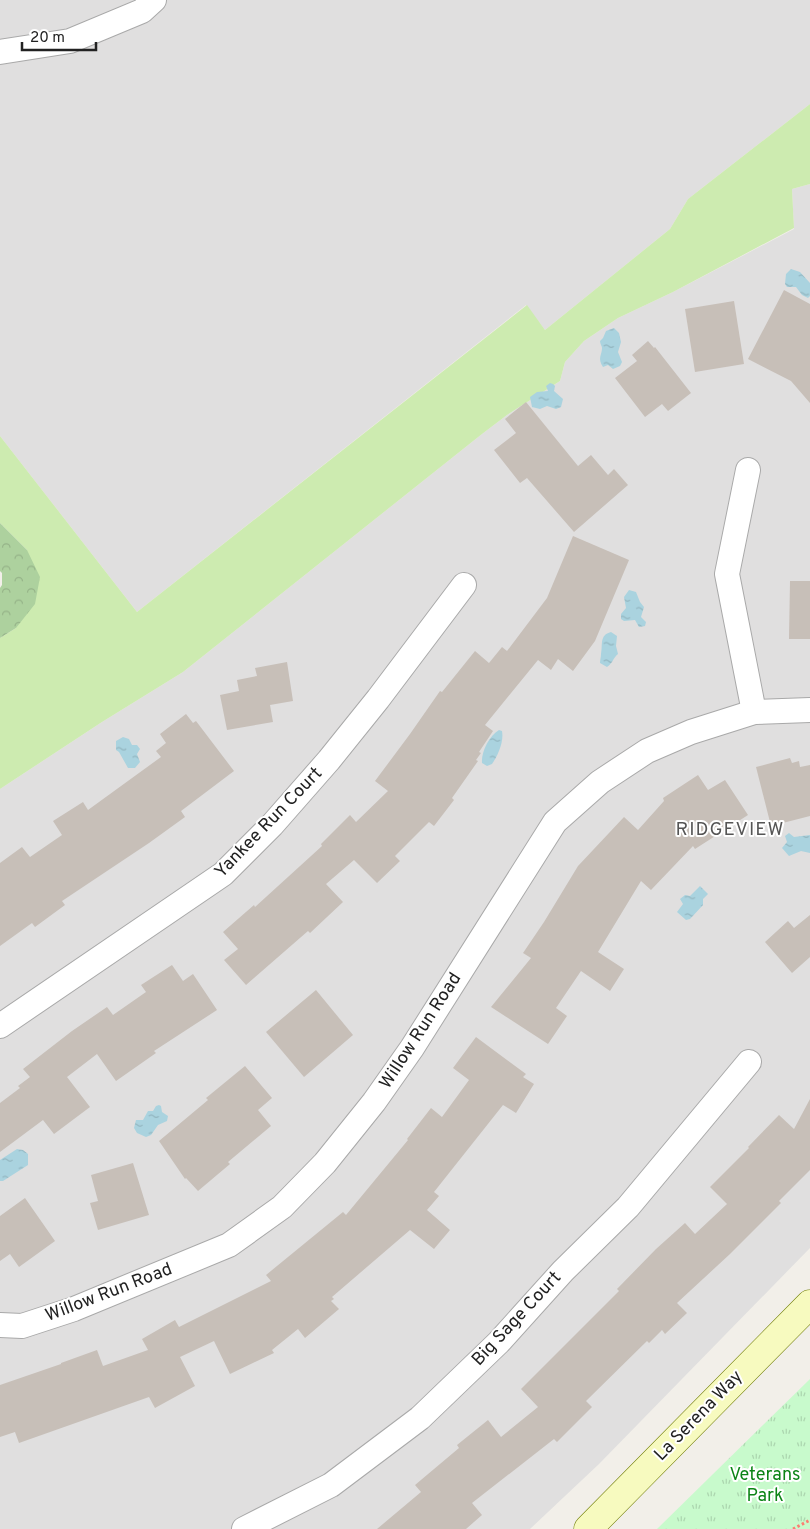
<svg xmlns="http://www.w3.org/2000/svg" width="810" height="1529" font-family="Overpass,sans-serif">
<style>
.residential{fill:#e0dfdf}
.grass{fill:#cdebb0}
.forest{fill:url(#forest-crowns)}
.park{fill:url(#park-tufts)}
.water{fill:url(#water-ripples)}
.building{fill:#c7bfb8}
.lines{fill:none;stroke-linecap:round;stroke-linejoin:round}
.minor-casing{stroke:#a9a9a9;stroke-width:26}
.secondary-casing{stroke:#707d05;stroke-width:29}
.path{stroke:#fa8072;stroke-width:3;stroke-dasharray:2.5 2.5;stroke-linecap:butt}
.minor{stroke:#fff;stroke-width:24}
.secondary{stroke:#f7fabf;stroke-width:28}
.labels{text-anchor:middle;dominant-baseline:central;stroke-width:4;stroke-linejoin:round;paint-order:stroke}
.street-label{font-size:18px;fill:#222;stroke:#fff}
.park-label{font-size:18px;fill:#0c8416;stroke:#fff}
.neighbourhood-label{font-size:19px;letter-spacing:1px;fill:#555;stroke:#fff}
</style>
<defs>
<pattern id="forest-crowns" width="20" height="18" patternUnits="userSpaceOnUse" patternTransform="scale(1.25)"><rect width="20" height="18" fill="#add19e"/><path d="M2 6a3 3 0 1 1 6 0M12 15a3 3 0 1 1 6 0" fill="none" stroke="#95b388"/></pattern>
<pattern id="park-tufts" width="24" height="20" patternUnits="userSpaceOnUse" patternTransform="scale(1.25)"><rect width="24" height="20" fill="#c8facc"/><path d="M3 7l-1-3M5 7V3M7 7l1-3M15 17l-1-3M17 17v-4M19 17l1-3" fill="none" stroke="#acd6af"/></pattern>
<pattern id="water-ripples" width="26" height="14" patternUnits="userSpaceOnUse" patternTransform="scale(1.25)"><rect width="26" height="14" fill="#aad3df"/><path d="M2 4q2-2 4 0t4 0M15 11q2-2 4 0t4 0" fill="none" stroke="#92b5bf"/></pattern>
</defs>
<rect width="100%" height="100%" fill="#f2efe9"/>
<g class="residential">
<path d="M0 0H810V104L688 199 670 229 545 330 526 305 137 612 0 436Z"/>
<path d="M810 184V1248L599 1464 530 1529H0V789L102 722 183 672 482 434 507 415 560 381 565 362 584 341 618 318 673 292 794 229 792 189Z"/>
</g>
<path class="grass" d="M810 104V184L792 189 794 228 673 292 618 318 584 341 565 362 560 381 507 415 482 434 183 672 102 722 0 789V638L16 628 27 550 0 523V436L137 612 527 305 545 330 670 229 688 199Z"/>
<path class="forest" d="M0 523 27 550 40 577 35 604 16 628 0 638V588L2 585V573L0 571Z"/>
<path class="park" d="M810 1379V1529H657Z"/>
<g class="water">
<path d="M791 269 800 272 810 283V296L808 298 802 295 796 287H787L785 284 786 274Z"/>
<path d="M614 328 619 333 621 342 618 352 622 362 620 366 613 369 608 365 603 367C597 358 602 355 602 348 602 346 600 344 600 341L603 338 606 331Z"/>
<path d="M550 383 553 384 555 386 554 391 563 399 561 407 556 409 547 406 540 409 532 407 530 397 537 392 548 391 546 386Z"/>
<path d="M629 590 636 592 640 602 644 607 641 617 646 622 645 626 639 627 635 620 624 621 621 619V614L626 608 624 597Z"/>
<path d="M611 632 617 636 616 646 618 654C613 658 613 663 607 667L600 663C600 660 601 657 601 654 603 645 599 635 611 632Z"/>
<path d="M499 730 502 731C504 742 498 755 492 764L487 766 482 763C481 752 489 736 499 730Z"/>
<path d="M123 737 129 739 132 745H137L140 749 137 754 140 762 135 768H128L119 752 116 750V741Z"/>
<path d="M789 833 794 837 810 835V853L801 851 789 856 782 848 787 842 785 836Z"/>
<path d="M700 886 708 894 703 899V905L690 919 686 920 677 912 683 904 680 899 685 895 690 896Z"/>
<path d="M159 1105 161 1106 162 1112 168 1116 167 1121 158 1125 151 1135 146 1137 137 1133 134 1128 136 1120H143L148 1111H153L156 1106Z"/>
<path d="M17 1149 23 1150 28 1154V1165L3 1181H0V1160Z"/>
</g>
<g class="building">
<path d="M784 290 810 304V403L791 381 748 359Z"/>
<path d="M734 301 744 364 695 372 685 309Z"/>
<path d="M648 341 654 348 655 347 691 393 668 411 662 404 645 417 615 378 637 361 632 355Z"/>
<path d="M526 402 578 466 591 455 608 475 614 469 628 485 574 532 527 478 520 483 494 450 516 433 505 419Z"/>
<path d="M573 536 629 560 595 641 573 671 558 659 551 670 538 660 485 725 493 731 479 752 481 753 476 760 478 761 452 798 454 800 434 826 429 822 395 856 400 861 377 883 354 860 326 884 343 902 310 933 308 931 246 985 224 960 238 949 223 932 254 905 255 907 322 846 321 844 350 815 356 822 388 791 375 781 410 734 440 691 442 692 475 651 489 663 502 647 507 651 547 598Z"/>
<path d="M790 581H810V639H789Z"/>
<path d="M287 662 293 701 270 705 273 722 227 730 220 695 239 691 237 680 257 676 255 668Z"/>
<path d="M186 714 193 723 196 721 234 771 181 811 185 817 149 843 62 901 65 905 35 927 32 923 0 946V863L22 847 30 857 62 835 53 821 83 802 88 810 161 757 156 751 166 743 160 734Z"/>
<path d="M790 758 792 763 799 761 800 767 810 765V816L771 826 756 767Z"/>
<path d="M698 775 708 790 725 780 748 815 695 849 693 846 651 890 641 881 598 952 624 969 610 991 581 971 556 1008 567 1016 548 1044 491 1007 531 958 523 953 544 922 578 866 624 817 638 830 664 801 663 798Z"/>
<path d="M810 915V957L792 973 765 942 788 921 794 928Z"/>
<path d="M172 965 183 981 193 974 217 1010 154 1051 156 1053 116 1081 97 1054 67 1077 90 1107 54 1134 43 1120 0 1152V1103L20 1088 18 1086 30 1077 23 1069 72 1031 107 1007 113 1015 146 992 141 985Z"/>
<path d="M316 990 353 1035 304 1077 266 1032Z"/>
<path d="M476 1037 526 1074 523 1077 534 1084 516 1113 503 1105 434 1192 439 1196 427 1210 450 1230 434 1249 410 1230 332 1297 334 1299 331 1301 339 1309 305 1338 298 1329 272 1350 274 1353 230 1374 214 1341 180 1357 195 1386 155 1408 149 1397 19 1443 15 1432 0 1437V1385L61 1364V1363L97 1350 103 1366 148 1350 142 1339 175 1320 179 1327 271 1281 266 1275 343 1212 346 1215 408 1140 407 1139 431 1108 442 1117 469 1080 453 1068Z"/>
<path d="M245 1066 272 1098 258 1110 271 1126 228 1162 230 1164 198 1191 186 1178 185 1179 159 1141 208 1100 206 1098Z"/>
<path d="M810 1099V1170L779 1201 781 1203 730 1254 677 1303 687 1313 665 1334 662 1330 649 1343 647 1341 586 1401 592 1407 557 1442 554 1439 472 1503 482 1515 466 1529H377L421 1492 415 1485 459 1448 457 1445 488 1420 501 1437 538 1407 521 1389 619 1291 617 1289 656 1249 685 1223 695 1234 727 1204 710 1187 749 1148 748 1147 779 1115 794 1129Z"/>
<path d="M133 1163 149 1215 98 1230 90 1203 98 1201 91 1175Z"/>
<path d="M25 1198 55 1241 19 1267 10 1254 0 1261V1216Z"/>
</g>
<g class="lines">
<defs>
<g id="minor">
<path d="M0 52 70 41 142 11 154 0"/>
<path d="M748 470 727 574 754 712"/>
<path d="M0 1026 223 874 272 825 329 760 378 699 464 585"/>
<path d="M0 1325 22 1326 74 1309 229 1245 282 1207 325 1163 374 1102 412 1048 555 822 600 782 647 751 691 732 754 712 810 710"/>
<path d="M244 1529 331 1485 420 1418 499 1342 563 1271 628 1207 749 1062"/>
</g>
<path id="secondary" d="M588 1529 810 1304"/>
</defs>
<use href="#minor" class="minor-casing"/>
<use href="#secondary" class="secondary-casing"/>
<path class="path" d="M793 1529 810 1520"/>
<use href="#minor" class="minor"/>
<use href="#secondary" class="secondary"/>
</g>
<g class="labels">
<g class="street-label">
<text transform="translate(269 823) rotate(-46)">Yankee Run Court</text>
<text transform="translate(421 1031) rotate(-57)">Willow Run Road</text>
<text transform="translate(109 1293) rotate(-21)">Willow Run Road</text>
<text transform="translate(517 1319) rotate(-47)">Big Sage Court</text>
<text transform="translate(699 1416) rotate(-46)">La Serena Way</text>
</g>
<g class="park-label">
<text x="765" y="1475">Veterans<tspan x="765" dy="21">Park</tspan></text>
</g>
<g class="neighbourhood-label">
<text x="730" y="830">RIDGEVIEW</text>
</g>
</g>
<path d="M22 42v8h74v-8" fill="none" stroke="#222222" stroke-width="2.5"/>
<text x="30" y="42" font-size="15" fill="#222222" stroke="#ffffff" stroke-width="4" paint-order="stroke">20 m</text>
</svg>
